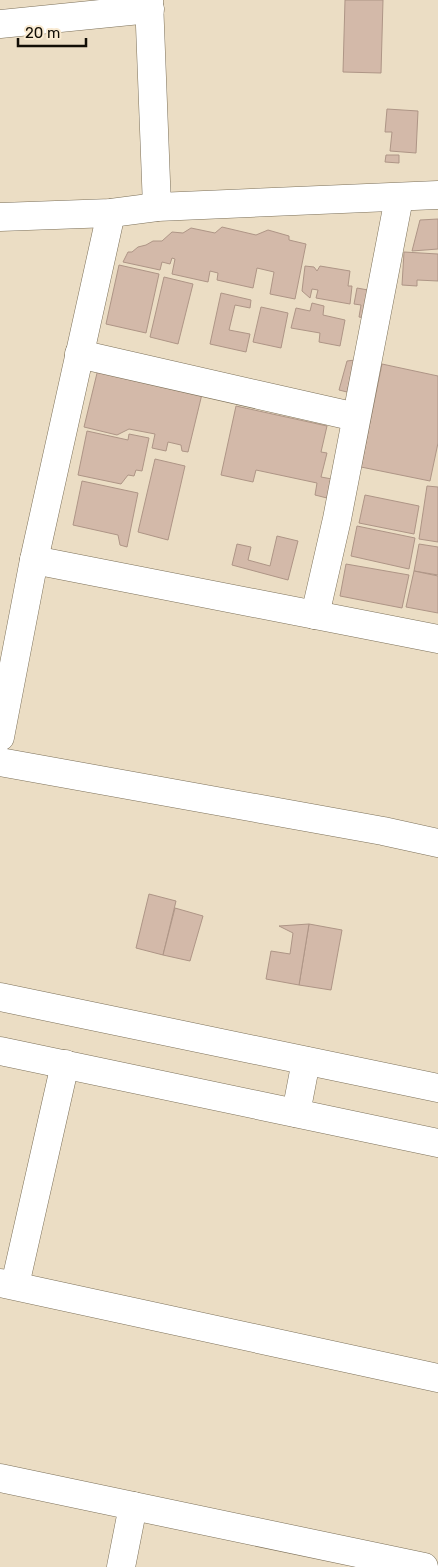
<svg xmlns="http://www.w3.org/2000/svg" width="438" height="1567" font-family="Rubik,sans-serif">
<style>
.building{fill:#d3b9a9;stroke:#ae9586}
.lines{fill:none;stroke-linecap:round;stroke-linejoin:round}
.street-casing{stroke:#7c7059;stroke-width:29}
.secondary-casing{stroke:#7c7059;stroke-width:29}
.street{stroke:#fff;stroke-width:28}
.secondary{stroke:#fff;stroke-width:28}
</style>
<rect width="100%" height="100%" fill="#ebddc4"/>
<g class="building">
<path d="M345 0H383L381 73 343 72Z"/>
<path d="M387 109 418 111 416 153 390 151 392 132H385Z"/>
<path d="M386 155H399V163L385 162Z"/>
<path d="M438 219V249L412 251 420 220Z"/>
<path d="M222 227 256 235 268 230 289 236V240L306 244 295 299 270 294 274 272 257 268 253 288 217 280 218 273 210 271 208 282 172 274 175 259 172 258 170 264 162 262 160 270 123 262 128 252H132L138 247 146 245 153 241H162L172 232 183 233 191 228 215 233Z"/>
<path d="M404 252 438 254V281L417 280V286L402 285Z"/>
<path d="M119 265 159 274 146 333 106 324Z"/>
<path d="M305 266 314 267 317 271 320 266 350 271 348 286H352L350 304 316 298 318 290 312 289 310 298 302 291Z"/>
<path d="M164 277 193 284 178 344 150 337Z"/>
<path d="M357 288 368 290 365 318 359 317 361 305 354 304Z"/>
<path d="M221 293 251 300 250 308 235 305 229 330 250 334 246 352 210 344Z"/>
<path d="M312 303 324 306 323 315 345 320 340 346 319 342 320 333 291 328 296 308 310 311Z"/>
<path d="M261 307 288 313 281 348 253 342Z"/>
<path d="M355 360 347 392 339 390 347 361Z"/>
<path d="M382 364 438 376V443L430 481 361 467Z"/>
<path d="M98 369 202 394 188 452 182 451 181 445 168 442 166 451 152 448 155 434 129 429 117 435 84 427Z"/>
<path d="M236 406 327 426 321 452 327 453 321 477 332 479 327 498 315 495 317 483 256 470 253 482 221 475Z"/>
<path d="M87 431 128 440 129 434 149 438 142 471 136 470 134 476 128 475 121 484 78 475Z"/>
<path d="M155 459 185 466 168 540 138 532Z"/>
<path d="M82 481 138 493 127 547 120 545 118 535 73 525Z"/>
<path d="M427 486 438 487V542L419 539Z"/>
<path d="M365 495 419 506 414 534 359 523Z"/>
<path d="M357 526 415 538 409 569 351 556Z"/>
<path d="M277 536 298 541 288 580 232 565 237 544 251 547 248 560 270 566Z"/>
<path d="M419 544 438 547V575L414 571Z"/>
<path d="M346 564 409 575 402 608 340 596Z"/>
<path d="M414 571 438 576V613L406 607Z"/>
<path d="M149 894 176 901 163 955 136 948Z"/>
<path d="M175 908 203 916 190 961 163 955Z"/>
<path d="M309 924 342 930 331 990 299 985Z"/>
<path d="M309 924 299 985 266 979 271 951 290 954 293 933 279 926Z"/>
</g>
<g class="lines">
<defs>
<g id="street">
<path d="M149 0 157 207"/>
<path d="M0 24 150 9"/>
<path d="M0 217 111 213 157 207 438 195"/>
<path d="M79 354 356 417"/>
<path d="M34 560 438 639"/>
<path d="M315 615 337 519 399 198"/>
<path d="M0 737 34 560 111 213"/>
<path d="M0 762 383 831 438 843"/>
<path d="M0 1283 438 1378"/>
<path d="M15 1285 65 1064"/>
<path d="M0 1478 424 1567"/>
<path d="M121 1567 133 1506"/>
</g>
<g id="secondary">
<path d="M0 997 438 1088"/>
<path d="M0 1051 438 1143"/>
<path d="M296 1113 306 1061"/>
</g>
</defs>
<use href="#street" class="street-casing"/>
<use href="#secondary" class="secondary-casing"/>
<use href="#street" class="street"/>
<use href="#secondary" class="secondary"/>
</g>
<path d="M18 38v8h68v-8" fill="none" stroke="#110d05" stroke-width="2.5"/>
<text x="25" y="38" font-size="15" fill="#110d05" stroke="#f9ead1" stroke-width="4" paint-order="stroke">20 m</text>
</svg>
